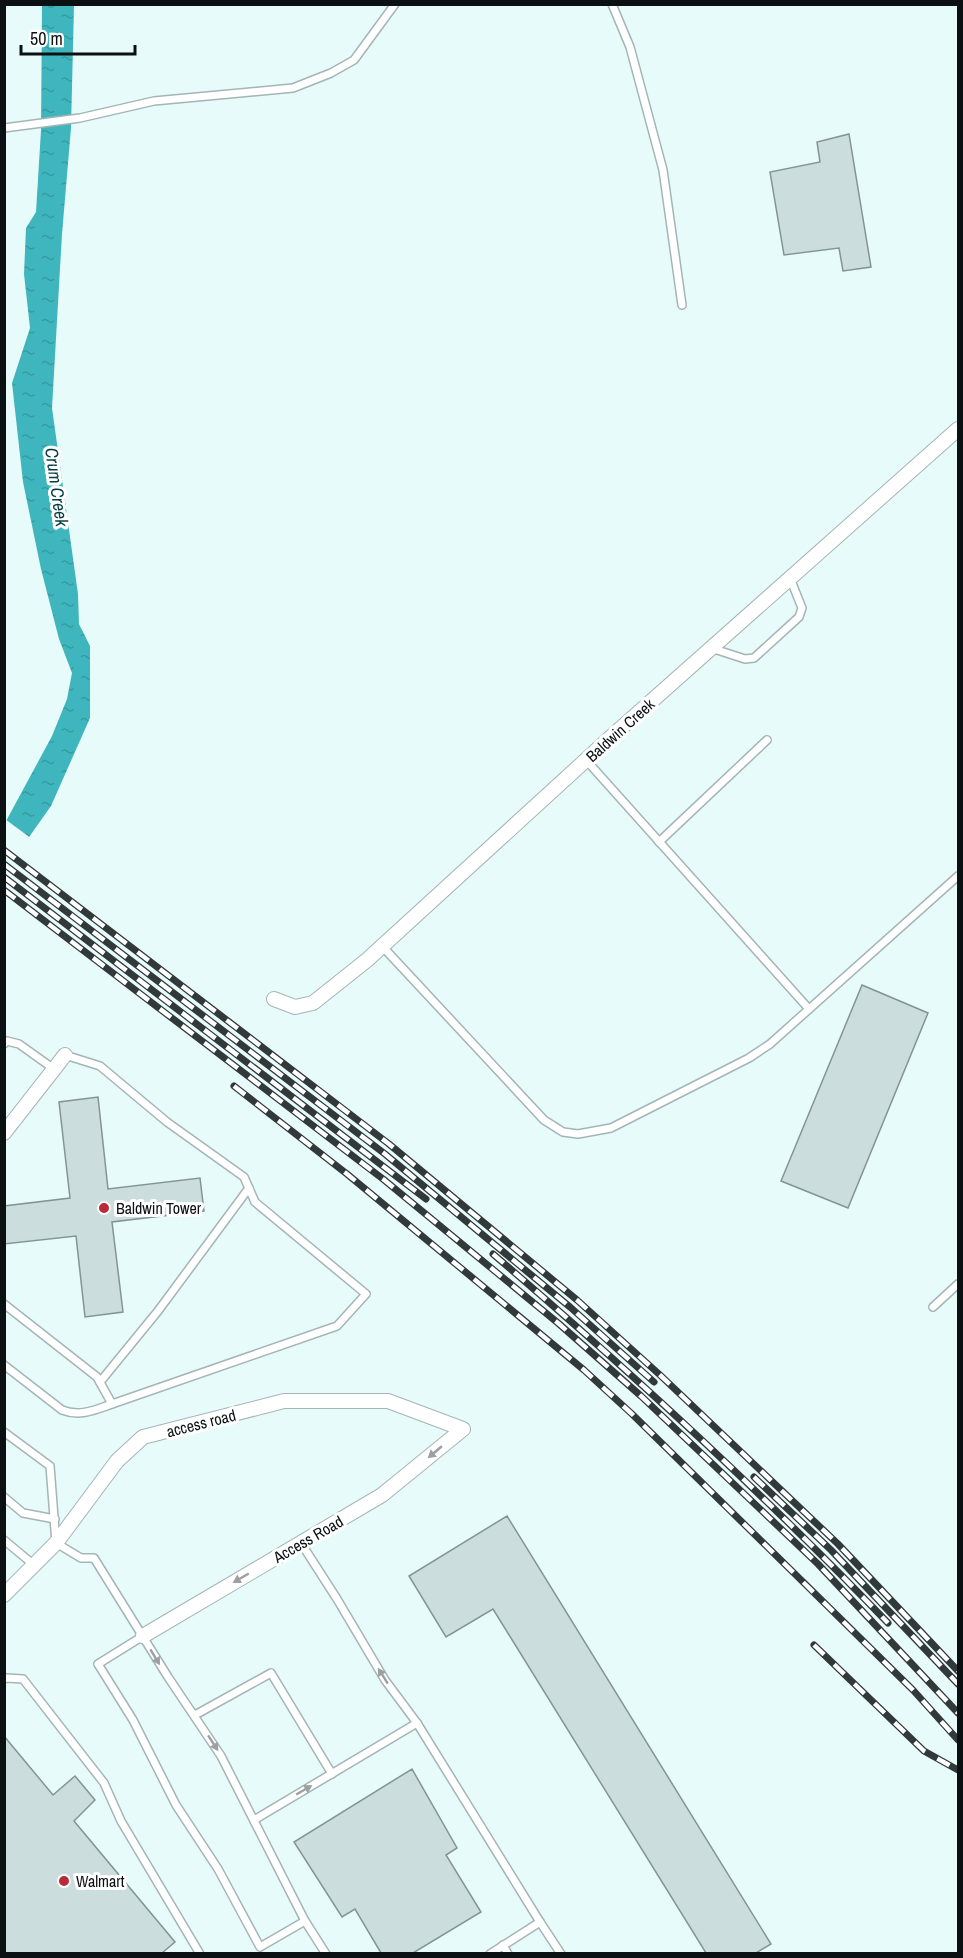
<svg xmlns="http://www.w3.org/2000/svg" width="963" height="1958" font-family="'Archivo Narrow',sans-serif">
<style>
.water{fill:url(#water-ripples)}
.pier{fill:#e8fbfb}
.building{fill:#ccddde;stroke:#849495;stroke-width:1.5}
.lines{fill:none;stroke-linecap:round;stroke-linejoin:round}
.service-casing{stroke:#a4b5b6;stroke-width:10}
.minor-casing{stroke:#a4b5b6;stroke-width:16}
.service{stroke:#fff;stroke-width:7}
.minor{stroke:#fff;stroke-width:14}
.rail-casing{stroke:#31393a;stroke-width:7}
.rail{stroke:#fff;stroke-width:4.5;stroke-dasharray:14;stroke-linecap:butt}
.oneway{fill:#9da0a0}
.poi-dot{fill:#ba293a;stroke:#fff;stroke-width:2}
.labels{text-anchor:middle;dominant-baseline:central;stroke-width:6;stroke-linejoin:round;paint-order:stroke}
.street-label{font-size:16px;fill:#0b1112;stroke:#fff}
.poi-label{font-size:16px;fill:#0b1112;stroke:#fff;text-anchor:start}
.water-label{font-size:18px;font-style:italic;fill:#043d40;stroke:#fff}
</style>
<defs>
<pattern id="water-ripples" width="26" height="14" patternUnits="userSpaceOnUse" patternTransform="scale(1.5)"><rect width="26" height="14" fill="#3fb6bd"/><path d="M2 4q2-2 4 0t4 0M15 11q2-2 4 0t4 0" fill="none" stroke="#369ba1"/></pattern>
</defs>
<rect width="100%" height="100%" fill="#e8fbfb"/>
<path class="water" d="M42 5H74L71 128 62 234 52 408 78 594 79 624 90 646V718L51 806 5 871V823L52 736 67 699 72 673 59 639 41 569 23 482 12 383 30 328 24 274 26 228 36 212 41 130Z"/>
<path class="pier" d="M5 819 32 839 4 874Z"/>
<g class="building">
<path d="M849 134 871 267 843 271 839 248 784 255 770 172 820 162 817 142Z"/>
<path d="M862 985 928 1013 848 1208 781 1181Z"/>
<path d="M98 1097 108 1189 200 1178 204 1211 112 1222 123 1312 85 1317 76 1236 4 1244V1206L70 1198 59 1102Z"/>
<path d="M507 1516 771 1944 756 1953H706L493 1609 446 1637 409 1576Z"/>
<path d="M4 1736 53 1795 75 1776 95 1800 74 1821 175 1942 162 1953H4Z"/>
<path d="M412 1769 457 1848 446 1855 481 1912 413 1953H381L355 1909 342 1917 294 1842Z"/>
</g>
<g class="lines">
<defs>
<g id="service">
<path d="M612 4 630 47 663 170 682 305"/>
<path d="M4 128 80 118 154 101 293 88 331 73 354 60 395 4"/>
<path d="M711 648 745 659 754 658 799 617 802 608 790 578"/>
<path d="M586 760 809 1009"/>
<path d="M659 842 767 740"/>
<path d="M382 946 544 1120 563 1132 578 1134 611 1128 749 1058 770 1044 958 876"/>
<path d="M4 1044 7 1041 19 1044 54 1069"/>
<path d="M4 1304 97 1377 112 1404 337 1326 366 1294 255 1202 244 1177 167 1122 100 1066 65 1055"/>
<path d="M933 1307 958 1284"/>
<path d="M4 1365 62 1410C80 1417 95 1410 112 1404"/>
<path d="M100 1382 158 1311 249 1188"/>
<path d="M4 1432 50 1466 56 1543 81 1558H94L168 1677 221 1756 305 1921 326 1954"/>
<path d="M4 1497 23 1513 55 1519"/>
<path d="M4 1540 34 1565"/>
<path d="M301 1543 337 1599 385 1680 417 1723 540 1922 490 1954"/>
<path d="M143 1636 98 1664 133 1720 176 1805 218 1869 260 1947 305 1921"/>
<path d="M4 1679 7 1678 23 1679 104 1783 121 1821 200 1954"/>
<path d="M195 1715 271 1673 332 1774"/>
<path d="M254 1820 417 1723"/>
<path d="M540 1922 561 1954"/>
<path d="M503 1945 508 1954"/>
</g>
<g id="minor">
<path d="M274 999 295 1007 313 1003 367 960 610 738 958 429"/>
<path d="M4 1133 65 1055"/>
<path d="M4 1595 56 1543 117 1461 143 1437 284 1401H388L463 1429 382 1495 143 1636"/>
</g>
</defs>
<use href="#service" class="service-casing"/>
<use href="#minor" class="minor-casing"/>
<use href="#service" class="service"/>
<use href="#minor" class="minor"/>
<defs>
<g id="rail">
<path d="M4 850 389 1144 577 1300 660 1375 838 1544 958 1671"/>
<path d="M4 864 385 1154 570 1307 654 1382"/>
<path d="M4 877 426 1199"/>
<path d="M4 890 383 1179 558 1323 641 1396 818 1564 958 1713"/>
<path d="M234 1086 347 1174 584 1370 632 1414 913 1690 958 1740"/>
<path d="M493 1254C630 1371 763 1493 888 1623"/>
<path d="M754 1477 831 1550 958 1684"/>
<path d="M814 1645 924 1751 958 1770"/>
</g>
</defs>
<use href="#rail" class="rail-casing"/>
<use href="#rail" class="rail"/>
</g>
<defs><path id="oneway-solid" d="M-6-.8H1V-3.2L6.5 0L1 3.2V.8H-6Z" transform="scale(1.5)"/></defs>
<g class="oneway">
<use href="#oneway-solid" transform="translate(435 1452) rotate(140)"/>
<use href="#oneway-solid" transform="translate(241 1578) rotate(150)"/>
<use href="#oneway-solid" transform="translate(155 1657) rotate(59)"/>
<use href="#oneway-solid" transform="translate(383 1676) rotate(-122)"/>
<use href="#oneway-solid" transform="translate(213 1743) rotate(57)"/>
<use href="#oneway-solid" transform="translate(304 1790) rotate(-30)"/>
</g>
<g class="poi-dot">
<circle cx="104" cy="1208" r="6"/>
<circle cx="64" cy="1881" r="6"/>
</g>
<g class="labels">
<g class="street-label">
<text transform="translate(620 730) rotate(-42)">Baldwin Creek</text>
<text transform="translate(201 1423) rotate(-14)">access road</text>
<text transform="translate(308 1539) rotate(-30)">Access Road</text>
</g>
<g class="poi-label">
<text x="116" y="1208">Baldwin Tower</text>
<text x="76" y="1881">Walmart</text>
</g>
<g class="water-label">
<text transform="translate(57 487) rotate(82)">Crum Creek</text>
</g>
</g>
<rect width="963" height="1958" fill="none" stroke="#0b1112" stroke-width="12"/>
<path d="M21 45v9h114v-9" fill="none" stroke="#0b1112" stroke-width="3"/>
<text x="30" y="45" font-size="18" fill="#0b1112" stroke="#ffffff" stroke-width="4.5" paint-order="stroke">50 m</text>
</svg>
